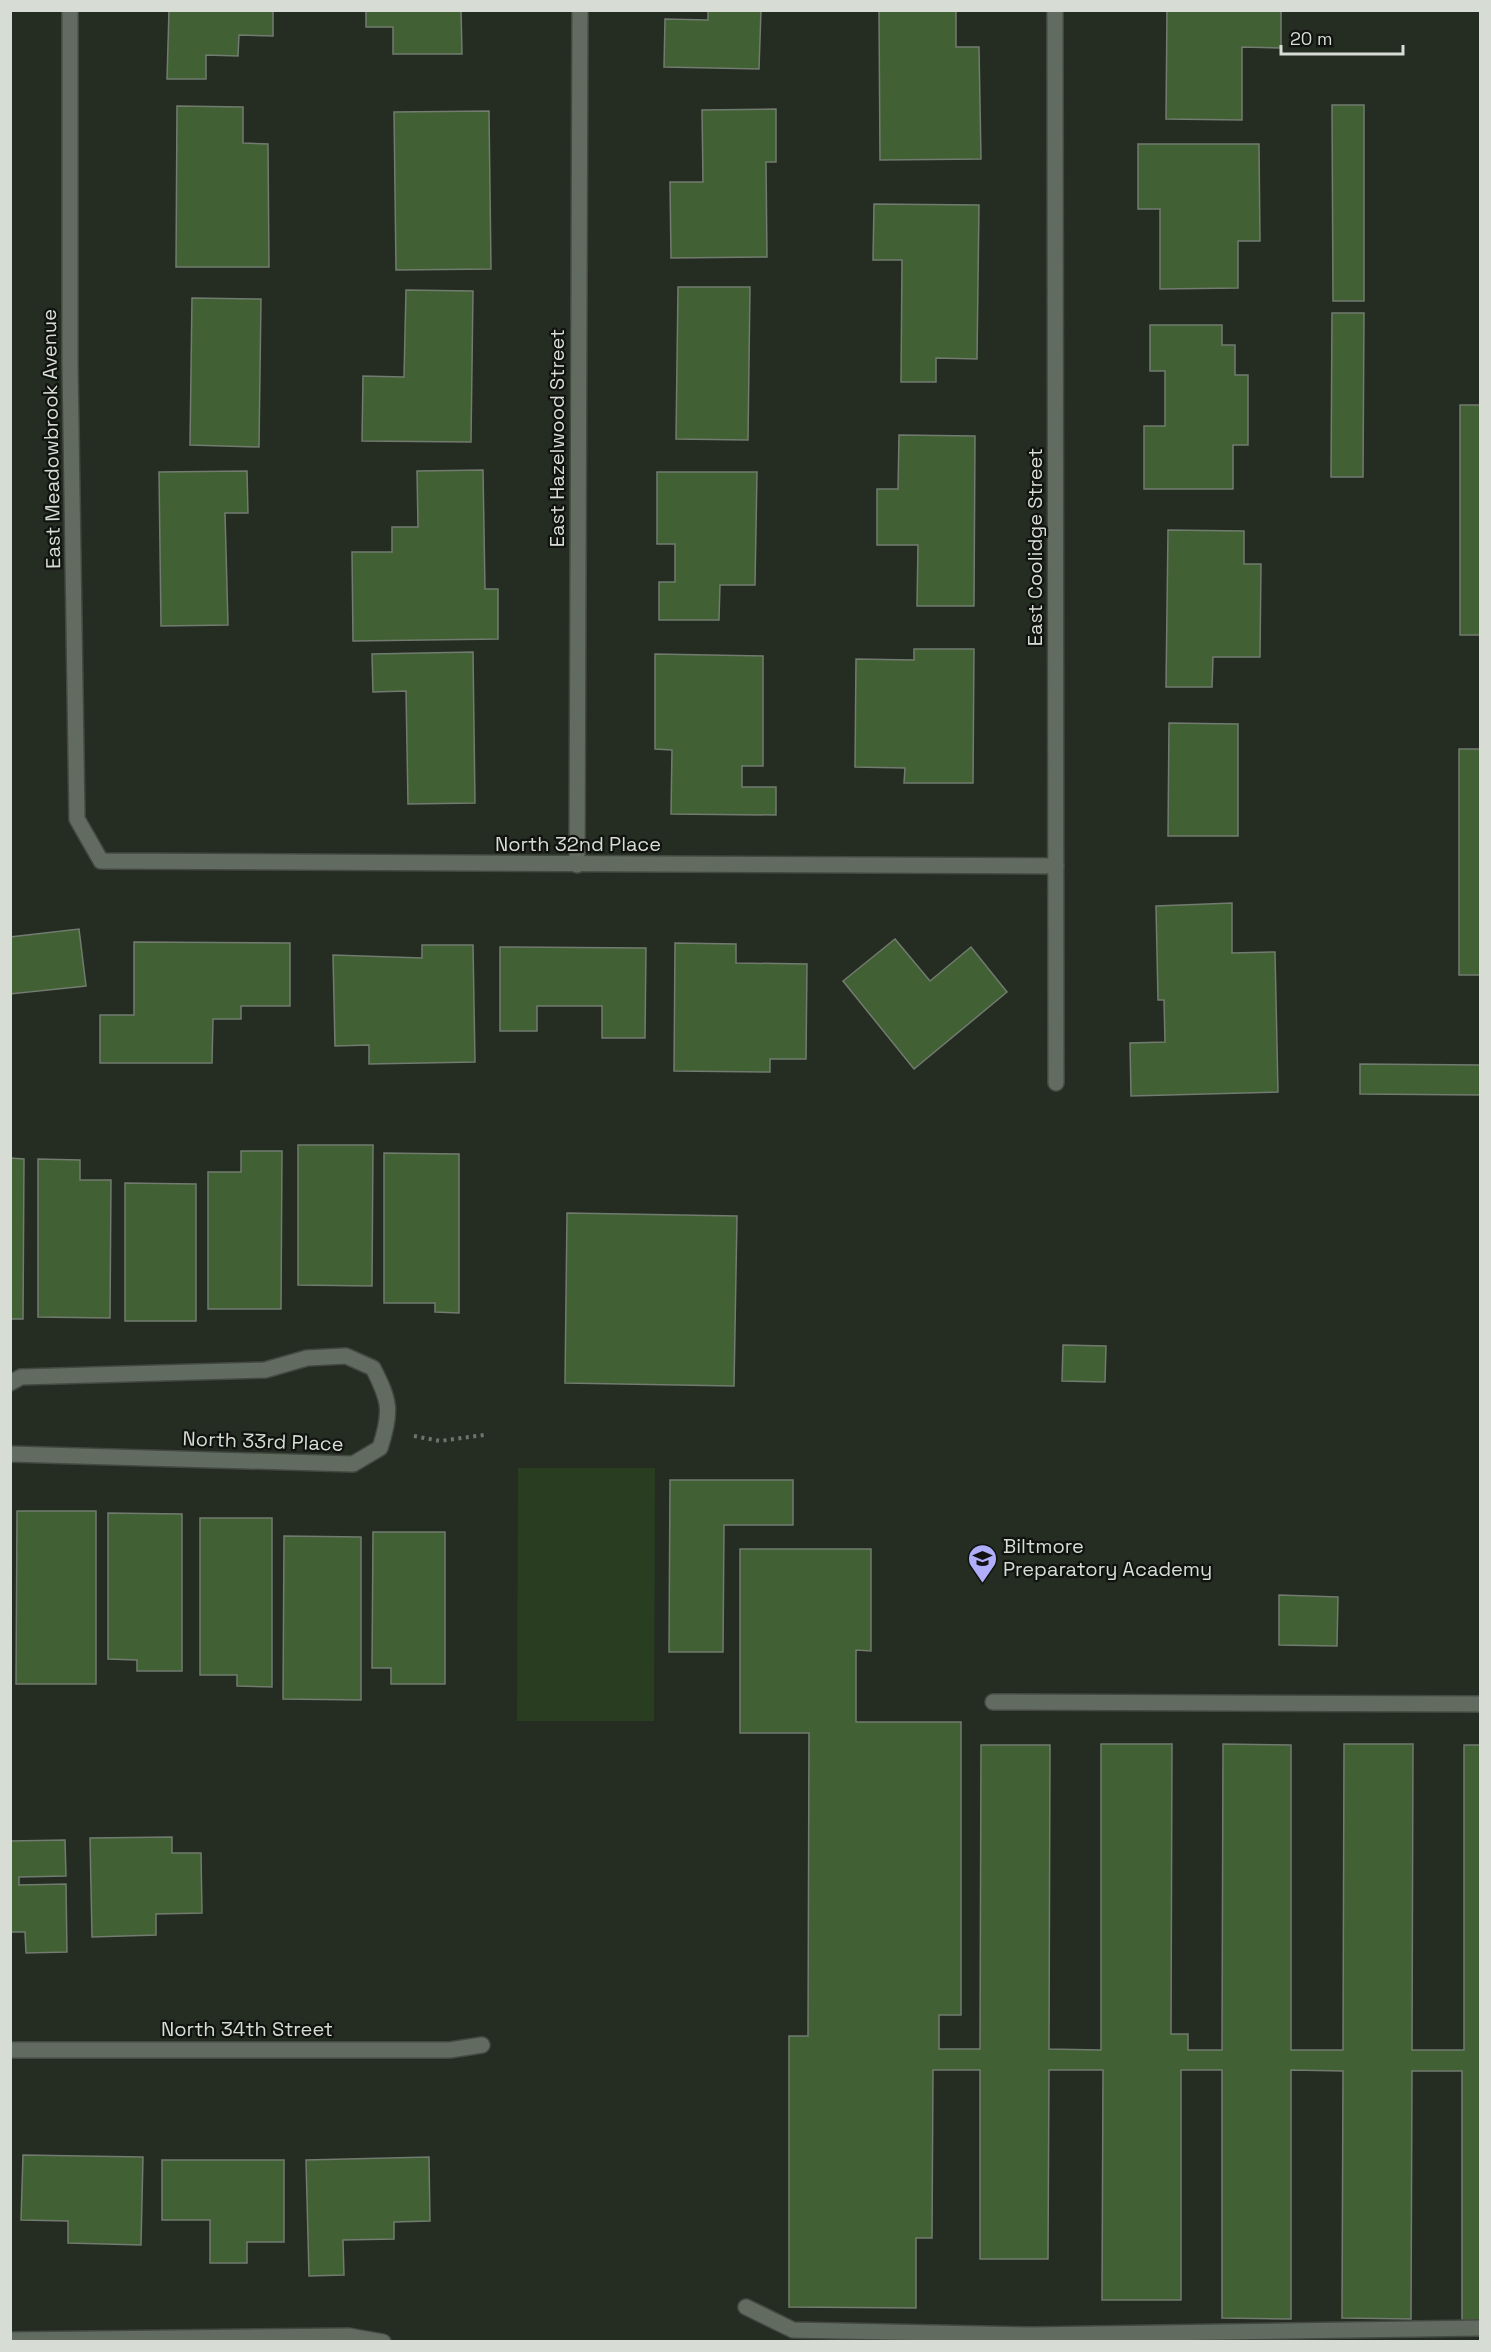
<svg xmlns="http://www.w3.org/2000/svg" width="1491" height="2352" font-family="'Space Grotesk',sans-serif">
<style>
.green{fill:#293e20}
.building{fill:#416034;stroke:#727b6f;stroke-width:1.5}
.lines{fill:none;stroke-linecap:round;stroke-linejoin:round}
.lane-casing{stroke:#424940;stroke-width:18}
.street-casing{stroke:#424940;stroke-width:18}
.path{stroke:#6f756c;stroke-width:4;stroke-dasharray:3 4.5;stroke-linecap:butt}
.lane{stroke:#626b5f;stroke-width:15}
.street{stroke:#626b5f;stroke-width:15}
.labels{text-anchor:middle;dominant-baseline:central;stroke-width:4.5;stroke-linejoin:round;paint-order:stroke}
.street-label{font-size:20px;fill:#d7dcd5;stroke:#10130f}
.poi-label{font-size:20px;fill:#d7dcd5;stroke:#10130f;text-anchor:start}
</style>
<rect width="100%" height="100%" fill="#252c22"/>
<path class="green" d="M518 1468H655L654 1721H517Z"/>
<g class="building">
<path d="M169 10H273V36L239 35 238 56 206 55V79H167Z"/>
<path d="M366 10H461L462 54H393V27H366Z"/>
<path d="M708 10H761L759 69 664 67 665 19 708 20Z"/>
<path d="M879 10H956V47H979L981 159 880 160Z"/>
<path d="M1167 10H1281V48L1242 47V120L1166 119Z"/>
<path d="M1332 105H1364V301H1333Z"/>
<path d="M177 106 243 107V143L268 144 269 267H176Z"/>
<path d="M776 109V162H766L767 257 671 258 670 182H703L702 110Z"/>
<path d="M489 111 491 269 396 270 394 112Z"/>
<path d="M1138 144H1259L1260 241H1238V288L1160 289V209H1138Z"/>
<path d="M874 204 979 205 977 359 936 358V382H901L902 260H873Z"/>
<path d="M678 287H750L748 440 676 439Z"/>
<path d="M406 290 473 291 471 442 362 441 363 376 404 377Z"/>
<path d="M192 298 261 299 259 447 190 445Z"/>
<path d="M1332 313H1364L1363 477H1331Z"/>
<path d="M1150 325H1222V345H1235V375H1248V445H1233V489H1144V426H1165V371H1150Z"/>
<rect x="1460" y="405" width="20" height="230"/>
<path d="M899 435 975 436 974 606H917L918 545H877V489H898Z"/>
<path d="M483 470 485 589H498V639L353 641 352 552H392V527H418L417 471Z"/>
<path d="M247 471 248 513H225L228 625 161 626 159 472Z"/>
<path d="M657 472H757L755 585H720L719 620H659V582H675V544H657Z"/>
<path d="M1168 530 1244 531V564H1261L1260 657H1213L1212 687H1166Z"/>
<path d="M914 649H974L973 783H904L905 768 855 767 856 659 914 660Z"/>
<path d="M473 652 475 803 408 804 406 691 373 692 372 654Z"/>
<path d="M655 654 763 656V766H742V787H776V815L671 814 672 750 655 749Z"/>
<path d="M1169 723 1238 724V836H1168Z"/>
<rect x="1459" y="749" width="21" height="226"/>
<path d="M1232 903V953L1275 952 1278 1092 1131 1096 1130 1043 1165 1042 1164 1000H1158L1156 906Z"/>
<path d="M79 929 86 986 10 994V937Z"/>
<path d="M895 939 930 981 971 947 1007 992 914 1069 843 981Z"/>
<path d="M134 942 290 943V1006H241V1019H213L212 1063H100V1015H134Z"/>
<path d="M675 943 736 944V963L807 964 806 1059H770V1072L674 1071Z"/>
<path d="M422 945H473L475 1062 369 1064V1045L335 1046 333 955 422 958Z"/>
<path d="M500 947 646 948 645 1038H602V1006H537V1031H500Z"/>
<path d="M1360 1064 1480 1065V1095L1360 1094Z"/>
<path d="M298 1145H373L372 1286 298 1285Z"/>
<path d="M241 1151H282L281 1309H208V1172H241Z"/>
<path d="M384 1153 459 1154V1313L435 1312V1303H384Z"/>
<path d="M10 1158 24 1159 23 1319H10Z"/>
<path d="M38 1159 80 1160V1180H111L110 1318 38 1317Z"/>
<path d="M125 1183 196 1184V1321H125Z"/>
<path d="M567 1213 737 1216 734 1386 565 1383Z"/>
<path d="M1063 1345 1106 1346 1105 1382 1062 1381Z"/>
<path d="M670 1480H793V1525H724L723 1652H669Z"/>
<path d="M17 1511H96V1684H16Z"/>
<path d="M108 1513 182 1514V1671H137V1660L108 1659Z"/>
<path d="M200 1518H272V1687L237 1686V1675H200Z"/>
<path d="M373 1532H445V1684H391V1668H372Z"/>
<path d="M284 1536 361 1537V1700L283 1699Z"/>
<path d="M740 1549H871V1651L856 1650V1722H961V2015H939V2049H980L981 1745H1050L1049 2049 1101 2050V1744H1172L1171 2034H1188V2050H1222L1223 1744 1291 1745V2050H1343L1344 1744H1413L1412 2050H1464V1745H1480V2320H1462V2071H1412L1411 2319 1342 2318 1343 2071 1291 2070V2319L1222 2318V2070H1181V2300H1102L1103 2070H1049L1048 2259H980V2070H933L932 2238H916V2308L789 2307V2036H808L809 1733H740Z"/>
<path d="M1279 1595 1338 1597 1337 1646 1279 1645Z"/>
<path d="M172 1837V1853H201L202 1913 156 1914V1935L92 1937 90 1838Z"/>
<path d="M65 1840 66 1876 19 1877V1885L66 1884 67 1952 26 1953 25 1932H10V1841Z"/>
<path d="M23 2155 143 2157 141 2245 68 2243V2221L21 2220Z"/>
<path d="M429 2157 430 2221 394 2222V2239L343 2240 344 2275 309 2276 306 2160Z"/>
<path d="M162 2160H284V2242H247V2263H210V2220H162Z"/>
</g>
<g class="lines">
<defs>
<g id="lane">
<path d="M993 1702 1480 1704"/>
<path d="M746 2307 793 2330 1031 2335 1480 2328"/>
<path d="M10 2340 349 2336 383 2342"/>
</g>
<g id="street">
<path d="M70 10V364L77 819 101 861 1056 866"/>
<path d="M1055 10 1056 1083"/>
<path d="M577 865 580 10"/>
<path d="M10 1383 21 1377 265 1370 307 1358 346 1356 373 1368C390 1401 392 1411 380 1448L353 1464 10 1454"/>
<path d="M10 2050H450L482 2045"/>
</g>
</defs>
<use href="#lane" class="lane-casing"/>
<use href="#street" class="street-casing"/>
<path class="path" d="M414 1436 440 1441 484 1435"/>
<use href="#lane" class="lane"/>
<use href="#street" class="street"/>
</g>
<defs>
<symbol id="school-pin" viewBox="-11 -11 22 30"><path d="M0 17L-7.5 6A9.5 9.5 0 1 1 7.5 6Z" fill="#b0aefa" stroke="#10130f"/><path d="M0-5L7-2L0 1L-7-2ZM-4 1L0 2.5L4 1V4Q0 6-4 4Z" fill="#111"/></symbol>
</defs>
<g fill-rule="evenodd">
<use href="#school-pin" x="966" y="1542" width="33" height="45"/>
</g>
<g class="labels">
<g class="street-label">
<text transform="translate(557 438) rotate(-90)">East Hazelwood Street</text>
<text transform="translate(51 439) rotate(-91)">East Meadowbrook Avenue</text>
<text transform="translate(1035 547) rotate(-90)">East Coolidge Street</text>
<text x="578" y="844">North 32nd Place</text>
<text transform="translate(263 1441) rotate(2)">North 33rd Place</text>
<text x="247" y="2029">North 34th Street</text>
</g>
<g class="poi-label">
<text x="1003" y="1546">Biltmore<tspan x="1003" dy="23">Preparatory Academy</tspan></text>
</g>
</g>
<rect width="1491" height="2352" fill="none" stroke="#d7dcd5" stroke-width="24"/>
<path d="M1281 45v9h122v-9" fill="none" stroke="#d7dcd5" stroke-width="3"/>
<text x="1290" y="45" font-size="18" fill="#d7dcd5" stroke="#10130f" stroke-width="4.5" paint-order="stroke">20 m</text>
</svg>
